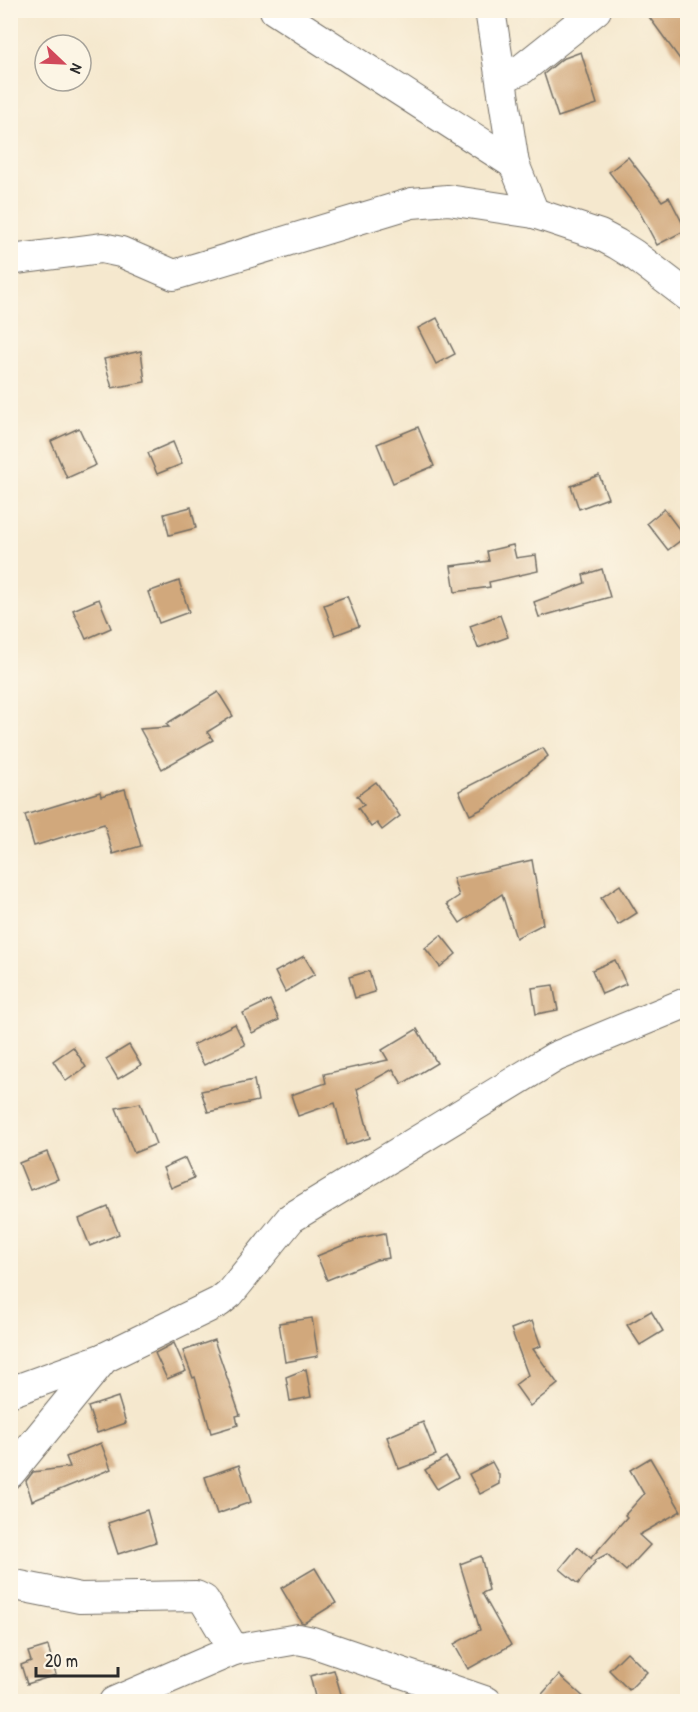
<svg xmlns="http://www.w3.org/2000/svg" width="698" height="1712" font-family="'Patrick Hand',sans-serif">
<style>
.building{fill:#d1a87c}
.lines{fill:none;stroke-linecap:round;stroke-linejoin:round}
.minor-casing{stroke:#726d64;stroke-width:32}
.minor{stroke:#fff;stroke-width:30}
</style>
<rect width="100%" height="100%" fill="#fcf5e5"/>
<filter id="ink" filterUnits="userSpaceOnUse"><feTurbulence type="fractalNoise" baseFrequency=".0167" numOctaves="2"/><feDisplacementMap in="SourceGraphic" scale="12" xChannelSelector="R" yChannelSelector="G"/><feConvolveMatrix kernelMatrix="1 2 1 2 8 2 1 2 1" color-interpolation-filters="sRGB"/></filter>
<filter id="wash" filterUnits="userSpaceOnUse"><feTurbulence type="fractalNoise" baseFrequency=".008" numOctaves="4" result="noise"/><feDisplacementMap in="SourceGraphic" scale="24" xChannelSelector="R" yChannelSelector="G"/><feGaussianBlur stdDeviation="1.35" result="paint"/><feColorMatrix in="noise" values="0 0 0 0 0 0 0 0 0 0 0 0 0 0 0 0 0 1.4 0 .05"/><feComposite in="paint" operator="in"/></filter>
<g filter="url(#wash)">
<rect width="100%" height="100%" fill="#f5e8ce"/>
<g id="blocks">
<g class="building">
<path d="M644 10H687V69Z"/>
<path d="M581 52 597 104 558 117 544 74 562 59Z"/>
<path d="M628 157 662 201 669 197 686 230 657 245 639 211 609 172Z"/>
<path d="M437 318 455 354 436 364 418 328Z"/>
<path d="M141 351 145 382 112 388 104 359Z"/>
<path d="M418 427 434 466 393 483 377 444Z"/>
<path d="M79 428 96 465 67 478 51 441Z"/>
<path d="M173 442 182 464 157 474 148 453Z"/>
<path d="M599 475 608 498 579 509 571 486Z"/>
<path d="M191 507 196 528 169 535 164 514Z"/>
<path d="M664 509 685 537 668 550 647 523Z"/>
<path d="M513 545 516 558 536 555 538 571 489 582 490 587 455 592 451 566 489 561 487 551Z"/>
<path d="M602 569 610 597 539 617 534 602 585 583 583 575Z"/>
<path d="M179 581 189 612 159 623 148 592Z"/>
<path d="M347 596 359 626 335 635 324 605Z"/>
<path d="M99 599 111 628 86 639 73 610Z"/>
<path d="M500 615 508 637 478 648 470 626Z"/>
<path d="M218 692 233 716 207 732 213 740 162 769 140 729 169 727 166 724Z"/>
<path d="M543 748 548 756 486 807 470 815 459 791Z"/>
<path d="M376 782 400 816 382 830 377 823 371 827 358 808 364 805 357 796Z"/>
<path d="M125 789 141 846 113 854 104 824 34 846 25 815 100 792 101 796Z"/>
<path d="M532 860 543 924 516 938 502 894 460 923 447 904 459 896 453 878Z"/>
<path d="M620 885 637 913 618 925 601 898Z"/>
<path d="M441 935 456 954 440 967 425 948Z"/>
<path d="M304 956 315 974 285 992 275 972Z"/>
<path d="M615 960 626 984 602 994 592 970Z"/>
<path d="M369 971 375 992 355 998 349 977Z"/>
<path d="M553 985 558 1010 536 1014 532 988Z"/>
<path d="M270 1000 279 1020 252 1033 243 1013Z"/>
<path d="M235 1024 245 1045 204 1065 193 1045Z"/>
<path d="M417 1029 437 1063 402 1084 393 1069 357 1089 370 1138 346 1145 335 1103 298 1116 291 1095 326 1083 324 1074 388 1060 382 1050Z"/>
<path d="M129 1045 141 1065 118 1079 106 1059Z"/>
<path d="M73 1047 86 1067 66 1081 53 1061Z"/>
<path d="M254 1080 258 1101 208 1112 201 1091Z"/>
<path d="M140 1103 156 1144 134 1153 116 1108Z"/>
<path d="M47 1152 58 1179 30 1190 19 1163Z"/>
<path d="M185 1158 194 1178 171 1188 163 1168Z"/>
<path d="M108 1207 119 1234 90 1246 79 1219Z"/>
<path d="M385 1233 389 1258 376 1260 327 1280 317 1256 361 1238Z"/>
<path d="M651 1311 663 1331 640 1345 627 1325Z"/>
<path d="M312 1318 318 1356 285 1362 279 1323Z"/>
<path d="M532 1321 541 1346 533 1349 558 1384 530 1406 515 1385 528 1375 511 1329Z"/>
<path d="M214 1340 240 1415 236 1416 238 1425 211 1433 195 1377 193 1378 183 1351Z"/>
<path d="M174 1343 186 1371 167 1379 155 1353Z"/>
<path d="M306 1369 311 1397 290 1401 286 1377Z"/>
<path d="M118 1397 126 1423 97 1433 88 1407Z"/>
<path d="M423 1422 436 1455 399 1469 387 1437Z"/>
<path d="M101 1443 111 1469 32 1501 26 1481 33 1472 70 1467 66 1457Z"/>
<path d="M446 1457 458 1477 437 1489 425 1470Z"/>
<path d="M650 1458 681 1511 639 1535 650 1545 626 1571 607 1554 594 1561 595 1562 578 1584 560 1569 578 1547 592 1559 591 1558 627 1517 625 1515 644 1494 630 1470Z"/>
<path d="M492 1462 499 1475V1484L480 1494 469 1474Z"/>
<path d="M239 1465 251 1502 217 1514 205 1477Z"/>
<path d="M147 1510 156 1542 118 1554 108 1523Z"/>
<path d="M481 1556 489 1590 482 1593 511 1645 468 1669 454 1644 480 1630 460 1564Z"/>
<path d="M315 1568 336 1603 304 1623 301 1622 281 1588Z"/>
<path d="M48 1646 56 1675 27 1684 21 1665 31 1661 28 1652Z"/>
<path d="M627 1652 647 1672 629 1690 609 1670Z"/>
<path d="M334 1670 343 1701H316L310 1676Z"/>
<path d="M559 1675 588 1701H536Z"/>
</g>
</g>
</g>
<g filter="url(#ink)">
<use href="#blocks" fill-opacity="0" stroke="#726d64" stroke-width="1.5"/>
<g class="lines">
<defs>
<g id="minor">
<path d="M275 10 514 164"/>
<path d="M490 10 514 164 534 213"/>
<path d="M502 78 522 69 596 10"/>
<path d="M10 260 102 248 121 252 174 275 412 203 448 200 534 213 600 235 617 244 633 254 688 296"/>
<path d="M10 1392 104 1358 219 1302 230 1293 291 1218 555 1057 688 1002"/>
<path d="M10 1473 104 1358"/>
<path d="M10 1584 80 1598 196 1596 204 1600 234 1650 298 1639 312 1642 487 1702"/>
<path d="M114 1702 234 1650"/>
</g>
</defs>
<use href="#minor" class="minor-casing"/>
<use href="#minor" class="minor"/>
</g>
</g>
<rect width="698" height="1712" fill="none" stroke="#fcf5e5" stroke-width="36"/>
<g transform="translate(63 63) rotate(113)"><circle r="28" fill="#fcf5e5" stroke="#a8a49b" stroke-width="1.5"/>
<path d="M0-4.5L10 22L0 15L-10 22Z" fill="#d1495b"/>
<text y="-9" font-size="16" font-weight="bold" text-anchor="middle" fill="#2b2b2b">N</text>
</g>
<path d="M36 1667v9h82v-9" fill="none" stroke="#2b2b2b" stroke-width="3"/>
<text x="45" y="1667" font-size="18" fill="#2b2b2b" stroke="#fcf5e5" stroke-width="4.5" paint-order="stroke">20 m</text>
</svg>
